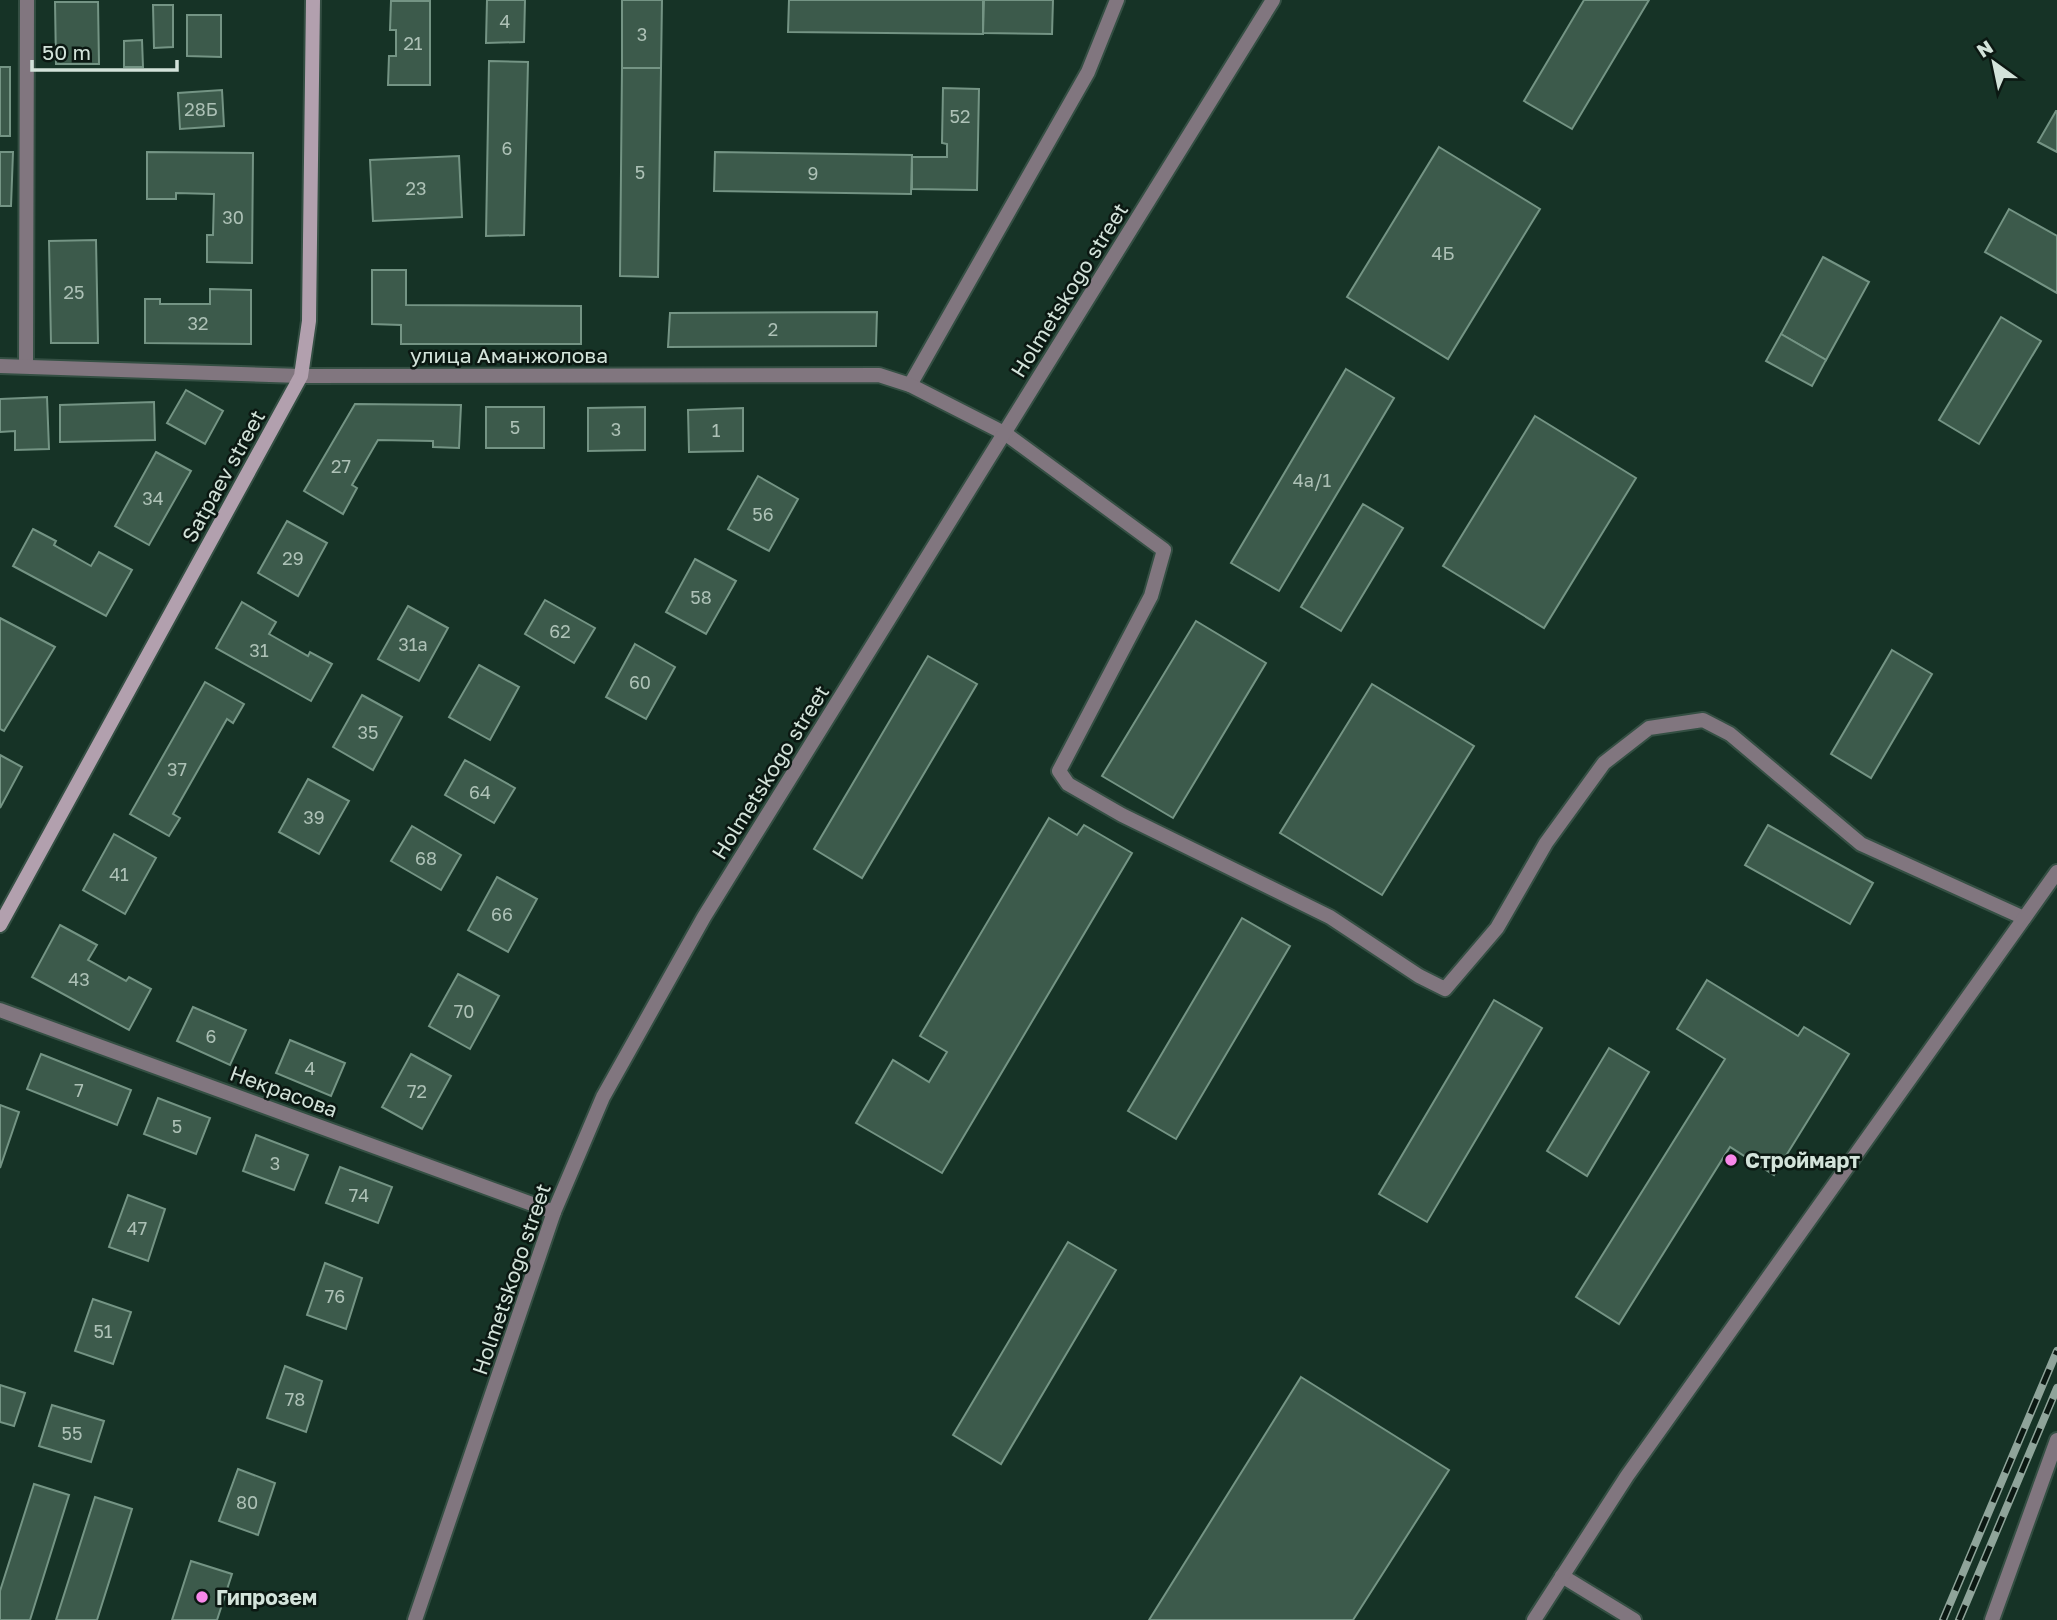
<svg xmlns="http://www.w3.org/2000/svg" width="2057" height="1620" font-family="'Golos Text',sans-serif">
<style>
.building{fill:#3c5a4b;stroke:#749484;stroke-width:2}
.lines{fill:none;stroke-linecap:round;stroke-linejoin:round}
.minor-casing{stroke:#344f43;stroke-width:18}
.tertiary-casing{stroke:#344f43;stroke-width:18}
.secondary-casing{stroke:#344f43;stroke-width:18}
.minor{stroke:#81767f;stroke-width:14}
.tertiary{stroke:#81767f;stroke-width:14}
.secondary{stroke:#b2a0ae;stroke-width:14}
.rail-casing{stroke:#8fa49a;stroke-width:8}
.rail{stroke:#0b1812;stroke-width:5;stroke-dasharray:16;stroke-linecap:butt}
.poi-dot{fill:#f888ea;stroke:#0b1812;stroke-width:2.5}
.labels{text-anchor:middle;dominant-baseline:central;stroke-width:5;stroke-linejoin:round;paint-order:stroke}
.number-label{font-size:18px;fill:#adc1b6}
.street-label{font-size:21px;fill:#d3e3da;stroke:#0b1812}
.poi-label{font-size:21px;font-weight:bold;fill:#d3e3da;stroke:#0b1812;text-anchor:start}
</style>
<rect width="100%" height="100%" fill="#163326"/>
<g class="building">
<path d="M487 0H525L524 42 486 43Z"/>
<path d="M622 0H662L661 68H622Z"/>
<path d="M789 0H983V34L788 32Z"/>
<path d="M984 0H1053L1052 34 983 33Z"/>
<path d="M1584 0H1649L1572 129 1524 101Z"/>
<path d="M391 1H430V85H388L389 56H396V30H390Z"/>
<path d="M55 2H98L99 64H56Z"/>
<path d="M153 5H173V47L154 48Z"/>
<path d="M187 15H221V57L187 56Z"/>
<path d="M142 40 143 67H124V41Z"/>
<path d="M489 61 528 62 524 235 486 236Z"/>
<rect x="0" y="67" width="10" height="69"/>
<path d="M622 68H661L658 277 620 276Z"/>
<path d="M943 88 979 89 977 190 912 189V157H947V144L942 143Z"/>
<path d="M222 90 224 126 180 129 178 93Z"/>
<path d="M2056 111H2057V152L2038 142Z"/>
<path d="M1439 147 1540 209 1448 359 1347 297Z"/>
<path d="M0 152H13L11 206H0Z"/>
<path d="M147 152 253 153 252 263 207 262V235H213L214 194 176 193V199H147Z"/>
<path d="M715 152 912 155 911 194 714 191Z"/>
<path d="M459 156 462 217 373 221 370 160Z"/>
<path d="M2009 209 2057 236V293L1985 252Z"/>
<path d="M96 240 98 343H51L49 241Z"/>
<path d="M1823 257 1869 282 1826 360 1781 334Z"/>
<path d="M372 270H406V305L581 306V344H401V325L372 324Z"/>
<path d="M210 289 251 290V344L145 343V299H160V304H210Z"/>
<path d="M877 312 876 346 668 347 670 313Z"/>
<path d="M2001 317 2041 341 1979 444 1939 420Z"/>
<path d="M1781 334 1826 360 1812 386 1766 361Z"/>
<path d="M1346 369 1394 398 1279 591 1231 563Z"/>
<path d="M186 390 223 411 205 444 167 423Z"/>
<path d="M47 397 49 449 15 450V431L0 432V399Z"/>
<path d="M154 402 155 440 60 442V405Z"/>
<path d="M355 404 461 405 459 448 433 447V441L378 440 352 485 357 488 343 514 304 491Z"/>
<rect x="486" y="407" width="58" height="41"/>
<path d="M645 407V450L588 451V408Z"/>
<path d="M743 408V451L689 452 688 410Z"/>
<path d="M1535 416 1636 478 1544 628 1443 566Z"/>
<path d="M156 452 191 471 149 545 115 526Z"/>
<path d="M758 476 798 499 769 551 728 529Z"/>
<path d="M1363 504 1403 528 1341 631 1301 607Z"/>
<path d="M287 521 327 543 298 596 258 573Z"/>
<path d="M33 529 56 541 54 545 91 566 99 552 132 570 106 616 13 566Z"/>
<path d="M695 559 736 581 706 634 666 612Z"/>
<path d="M545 600 595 628 574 663 525 634Z"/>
<path d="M242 602 276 622 269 634 308 656 310 652 332 664 311 701 216 648Z"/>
<path d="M408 606 448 628 419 681 378 659Z"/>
<path d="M0 618 55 647 4 731 0 729Z"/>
<path d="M1196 621 1266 663 1173 818 1102 776Z"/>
<path d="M635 644 675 667 646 719 606 697Z"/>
<path d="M1892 650 1932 674 1871 778 1831 754Z"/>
<path d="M928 656 977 684 862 878 814 849Z"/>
<path d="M479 665 519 687 490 740 449 717Z"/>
<path d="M205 682 244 704 233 723 227 719 173 814 180 818 169 836 130 814Z"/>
<path d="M1372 684 1474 746 1382 895 1280 833Z"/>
<path d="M362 695 402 717 373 770 333 747Z"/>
<path d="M0 755 22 767 0 808Z"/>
<path d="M465 760 515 788 494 823 445 795Z"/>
<path d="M308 779 349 801 319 854 279 832Z"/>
<path d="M1049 818 1077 835 1084 825 1132 853 942 1173 856 1123 893 1060 929 1082 947 1052 920 1036Z"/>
<path d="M1768 825 1873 883 1850 924 1745 865Z"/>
<path d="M412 826 461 855 441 890 391 861Z"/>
<path d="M114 834 156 858 125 914 83 890Z"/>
<path d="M497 877 537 899 508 952 468 930Z"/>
<path d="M1242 918 1290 946 1176 1139 1128 1111Z"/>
<path d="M60 925 97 945 88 960 126 981 129 977 151 989 129 1030 32 977Z"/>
<path d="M458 974 499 996 470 1049 429 1026Z"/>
<path d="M1707 980 1798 1036 1804 1027 1849 1054 1774 1175 1730 1147 1619 1324 1576 1297 1725 1059 1677 1029Z"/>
<path d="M1494 1000 1542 1028 1427 1222 1379 1194Z"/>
<path d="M193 1007 246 1030 230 1065 177 1041Z"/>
<path d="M290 1040 345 1063 331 1096 276 1073Z"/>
<path d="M1609 1048 1649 1072 1587 1176 1547 1151Z"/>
<path d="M41 1054 131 1090 117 1125 27 1089Z"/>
<path d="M411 1054 451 1076 422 1129 382 1107Z"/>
<path d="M158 1098 210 1118 196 1154 144 1134Z"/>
<path d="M0 1105 19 1112 0 1168Z"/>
<path d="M256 1135 308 1155 294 1190 243 1171Z"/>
<path d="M340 1167 392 1187 378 1223 326 1203Z"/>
<path d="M128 1195 165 1209 148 1261 109 1247Z"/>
<path d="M1068 1242 1116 1270 1001 1464 953 1435Z"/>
<path d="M325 1263 362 1278 346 1329 307 1315Z"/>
<path d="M93 1299 131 1312 113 1364 75 1351Z"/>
<path d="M285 1366 322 1381 306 1432 267 1418Z"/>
<path d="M1301 1377 1449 1470 1353 1620H1149Z"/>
<path d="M0 1385 25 1393 14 1426 0 1422Z"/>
<path d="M52 1405 104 1421 91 1462 39 1446Z"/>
<path d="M238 1469 275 1483 258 1535 219 1521Z"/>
<path d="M34 1484 69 1495 30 1620H0V1591Z"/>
<path d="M95 1497 132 1509 97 1620H56Z"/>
<path d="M191 1561 232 1574 217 1620H172Z"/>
</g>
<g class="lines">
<defs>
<g id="minor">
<path d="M26 366 27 0"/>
<path d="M910 385 1088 72 1117 0"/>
<path d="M1006 434 1164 550 1151 596 1059 771 1068 784 1122 815 1330 917 1419 976 1445 989 1497 928 1546 843 1604 763 1649 728 1703 720 1730 734 1861 844 2024 918"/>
<path d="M1562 1576 1634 1620"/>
<path d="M1534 1620 1627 1476 2057 872"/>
<path d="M1992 1620 2057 1440"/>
</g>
<g id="tertiary">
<path d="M0 366 301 376 879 375 910 385 1006 434"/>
<path d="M0 1010 554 1212"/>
<path d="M415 1620 554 1212 603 1097 704 917 1273 0"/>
</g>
<path id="secondary" d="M0 925 301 376 309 321 313 0"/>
</defs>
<use href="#minor" class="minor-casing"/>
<use href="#tertiary" class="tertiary-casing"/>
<use href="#secondary" class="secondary-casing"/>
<use href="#minor" class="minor"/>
<use href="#tertiary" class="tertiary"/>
<use href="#secondary" class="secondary"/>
<defs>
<g id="rail">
<path d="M1943 1620 2057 1351"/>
<path d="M1959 1620 2057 1388"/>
</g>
</defs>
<use href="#rail" class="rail-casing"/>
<use href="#rail" class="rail"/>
</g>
<g class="poi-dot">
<circle cx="1731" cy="1160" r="7"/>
<circle cx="202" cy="1597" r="7"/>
</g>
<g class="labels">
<g class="number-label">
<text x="505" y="21">4</text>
<text x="642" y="34">3</text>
<text x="413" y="43">21</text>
<text x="201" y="109">28Б</text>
<text x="960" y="116">52</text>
<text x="507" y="148">6</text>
<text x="640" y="172">5</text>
<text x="813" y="173">9</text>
<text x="416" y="188">23</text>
<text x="233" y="217">30</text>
<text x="1443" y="253">4Б</text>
<text x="74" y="292">25</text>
<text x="198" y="323">32</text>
<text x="773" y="329">2</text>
<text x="515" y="427">5</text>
<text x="616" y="429">3</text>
<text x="716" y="430">1</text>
<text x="341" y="466">27</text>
<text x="1312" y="480">4а/1</text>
<text x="153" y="498">34</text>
<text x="763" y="514">56</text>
<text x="293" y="558">29</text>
<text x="701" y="597">58</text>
<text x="560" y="631">62</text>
<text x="413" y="644">31а</text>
<text x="259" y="650">31</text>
<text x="640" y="682">60</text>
<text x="368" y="732">35</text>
<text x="177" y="769">37</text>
<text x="480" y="792">64</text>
<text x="314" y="817">39</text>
<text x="426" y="858">68</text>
<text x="119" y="874">41</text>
<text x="502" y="914">66</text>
<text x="79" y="979">43</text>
<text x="464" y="1011">70</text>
<text x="211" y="1036">6</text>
<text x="310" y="1068">4</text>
<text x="79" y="1090">7</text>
<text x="417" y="1091">72</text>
<text x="177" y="1126">5</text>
<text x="275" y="1163">3</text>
<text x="359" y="1195">74</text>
<text x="137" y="1228">47</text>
<text x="335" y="1296">76</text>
<text x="103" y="1331">51</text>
<text x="295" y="1399">78</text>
<text x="72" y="1433">55</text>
<text x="247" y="1502">80</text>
</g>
<g class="street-label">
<text transform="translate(1069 290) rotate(-58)">Holmetskogo street</text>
<text x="509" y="355">улица Аманжолова</text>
<text transform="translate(223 476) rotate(-61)">Satpaev street</text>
<text transform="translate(770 772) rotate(-58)">Holmetskogo street</text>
<text transform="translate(284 1091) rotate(20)">Некрасова</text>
<text transform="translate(511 1279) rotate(-71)">Holmetskogo street</text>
</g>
<g class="poi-label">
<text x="1745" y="1160">Строймарт</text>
<text x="216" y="1597">Гипрозем</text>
</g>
</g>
<g transform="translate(1994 63) rotate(327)" stroke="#0b1812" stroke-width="5" paint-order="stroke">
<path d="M0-5L12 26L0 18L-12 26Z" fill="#d3e3da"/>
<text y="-10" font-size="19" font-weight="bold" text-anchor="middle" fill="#d3e3da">N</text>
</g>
<path d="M32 60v10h145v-10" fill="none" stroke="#d3e3da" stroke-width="3.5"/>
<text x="42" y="60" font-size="21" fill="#d3e3da" stroke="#0b1812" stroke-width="5" paint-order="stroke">50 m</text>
</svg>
